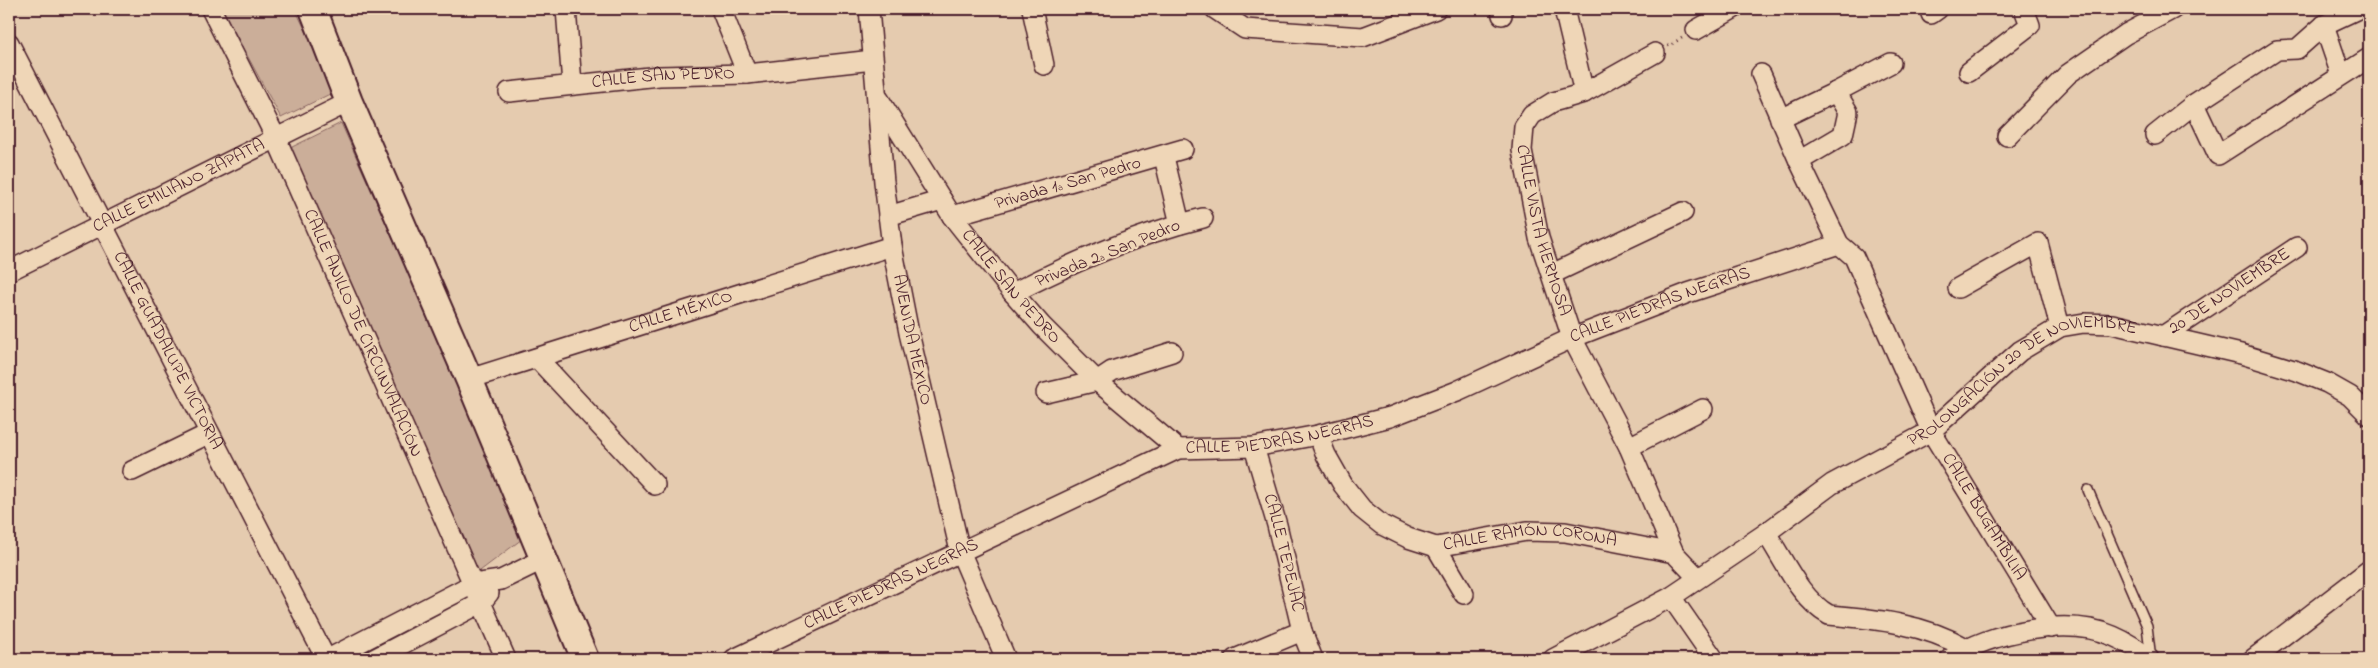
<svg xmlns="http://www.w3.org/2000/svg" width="2378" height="668" font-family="'Indie Flower',sans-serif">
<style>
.green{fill:#cbae99;stroke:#8a6662}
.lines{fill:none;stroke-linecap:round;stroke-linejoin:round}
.lane-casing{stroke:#4a1f2b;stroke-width:12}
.street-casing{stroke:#4a1f2b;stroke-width:22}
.secondary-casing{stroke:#4a1f2b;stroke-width:30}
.path{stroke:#4a1f2b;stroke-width:3;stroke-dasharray:1 4;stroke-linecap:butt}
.lane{stroke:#efd6b7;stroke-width:9}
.street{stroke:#efd6b7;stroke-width:19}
.secondary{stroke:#efd6b7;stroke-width:26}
.labels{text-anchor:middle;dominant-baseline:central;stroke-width:4.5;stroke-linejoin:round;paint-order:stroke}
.street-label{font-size:18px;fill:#4a1f2b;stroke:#efd6b7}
</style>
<rect width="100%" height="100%" fill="#e5cbaf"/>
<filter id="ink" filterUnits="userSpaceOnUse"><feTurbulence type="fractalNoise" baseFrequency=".02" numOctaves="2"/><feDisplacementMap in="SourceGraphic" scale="10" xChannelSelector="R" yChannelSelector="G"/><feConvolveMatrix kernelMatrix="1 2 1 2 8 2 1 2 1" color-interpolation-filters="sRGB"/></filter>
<g filter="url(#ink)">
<g class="green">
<path d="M222 9H295L336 91 281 118Z"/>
<path d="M341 123 526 536 472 577 290 148Z"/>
</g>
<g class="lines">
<defs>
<path id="lane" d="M2088 490 2147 626 2151 659"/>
<g id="street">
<path id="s1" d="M211 9 276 138 506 659"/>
<path d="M566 9 572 84"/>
<path d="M721 9 747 74"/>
<path id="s2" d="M869 9 884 182 892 246 909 333 960 551 1006 659"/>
<path d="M1032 9 1044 65"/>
<path d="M1215 9 1245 29 1363 37 1436 9"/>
<path d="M1501 9 1502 15"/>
<path d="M1564 9 1584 93"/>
<path d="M1931 14 1938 9"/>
<path d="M2324 25 2341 75"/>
<path d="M1696 30 1733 9"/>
<path id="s3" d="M9 43C116 248 219 455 326 659"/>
<path id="s4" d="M1655 53 1584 93 1553 102 1532 115 1524 127 1522 150 1539 238 1572 338 1629 447 1674 553 1698 578"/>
<path d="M1969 72 2030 25 2024 9"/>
<path id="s5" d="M1761 74 1799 161 1839 244 1854 257 1931 431 2051 628"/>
<path id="s6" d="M509 92 659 76 747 74 873 60"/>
<path id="s7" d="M879 99 952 216 1013 293 1042 326 1097 381 1178 449"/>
<path d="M2194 104 2218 155 2369 58"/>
<path d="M1780 119 1836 92"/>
<path d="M2155 135 2194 104 2277 50 2297 49 2324 25 2358 9"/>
<path d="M2007 136 2068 74 2126 34 2173 9"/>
<path d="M1164 157 1180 224"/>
<path d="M1799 161 1843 135 1848 112 1836 92 1891 63"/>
<path d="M888 216 942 200"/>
<path d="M952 216 1183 149"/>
<path id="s8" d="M9 271 349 102"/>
<path d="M1552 274 1683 212"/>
<path d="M1958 288 2038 243 2060 327"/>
<path d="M1013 293C1073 262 1138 234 1203 218"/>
<path id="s9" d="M2163 336 2297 247"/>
<path d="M537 358 655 485"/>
<path id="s10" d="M469 379 892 246"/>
<path d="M1046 393 1097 381 1112 371 1172 352"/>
<path id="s11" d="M1318 435 1326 455 1343 485 1362 509 1382 525 1408 538 1436 547 1527 531 1565 532 1674 553"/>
<path id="s12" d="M1254 447 1277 525 1302 631 1313 659"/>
<path d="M1629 447 1703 409"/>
<path d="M132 471 208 434"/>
<path d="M1766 533C1784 560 1800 599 1829 615 1877 619 1924 624 1966 648"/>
<path d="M1436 547 1464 594"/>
<path d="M1671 597 1714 659"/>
<path d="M328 659 473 584 501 580 542 560"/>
<path d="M374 659 481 603 489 593"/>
<path id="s13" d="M734 659 1178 449 1254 447 1318 435 1390 417 1457 391 1572 338 1688 293 1839 244"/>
<path d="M1235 659 1302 631"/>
<path id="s14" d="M1553 659 1671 597 1766 533 1832 484 1931 431 2020 351 2060 327 2084 323 2112 324 2241 354 2297 371 2327 383 2350 396 2369 415"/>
<path d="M1950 659C1989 632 2068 616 2113 636 2127 642 2138 649 2149 659"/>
<path d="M2253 659 2369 570"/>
</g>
<path id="secondary" d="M313 9 349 102 469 379 585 659"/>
</defs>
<use href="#lane" class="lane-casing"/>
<use href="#street" class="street-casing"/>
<use href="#secondary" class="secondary-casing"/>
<path class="path" d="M1668 46 1682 38"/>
<use href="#lane" class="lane"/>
<use href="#street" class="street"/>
<use href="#secondary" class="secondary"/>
</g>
</g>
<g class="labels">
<g class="street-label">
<text stroke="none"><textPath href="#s6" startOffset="155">CALLE SAN PEDRO</textPath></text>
<text transform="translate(1068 184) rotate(-16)">Privada 1ª San Pedro</text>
<text stroke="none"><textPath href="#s8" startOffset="190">CALLE EMILIANO ZAPATA</textPath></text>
<text stroke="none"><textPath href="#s4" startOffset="259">CALLE VISTA HERMOSA</textPath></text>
<text transform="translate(1108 254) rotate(-22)">Privada 2ª San Pedro</text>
<text stroke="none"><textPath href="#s7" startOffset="230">CALLE SAN PEDRO</textPath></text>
<text stroke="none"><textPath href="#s9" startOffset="80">20 DE NOVIEMBRE</textPath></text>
<text stroke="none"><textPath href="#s13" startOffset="999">CALLE PIEDRAS NEGRAS</textPath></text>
<text stroke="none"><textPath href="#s10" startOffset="222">CALLE MÉXICO</textPath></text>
<text stroke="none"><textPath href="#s1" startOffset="358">CALLE ANILLO DE CIRCUNVALACIÓN</textPath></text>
<text stroke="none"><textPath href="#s2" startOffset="334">AVENIDA MÉXICO</textPath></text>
<text stroke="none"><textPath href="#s3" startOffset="346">CALLE GUADALUPE VICTORIA</textPath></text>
<text stroke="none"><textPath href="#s14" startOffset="552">PROLONGACIÓN 20 DE NOVIEMBRE</textPath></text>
<text stroke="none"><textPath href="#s13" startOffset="594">CALLE PIEDRAS NEGRAS</textPath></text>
<text stroke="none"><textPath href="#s5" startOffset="498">CALLE BUGAMBILIA</textPath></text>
<text stroke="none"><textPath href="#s11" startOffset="266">CALLE RAMÓN CORONA</textPath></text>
<text stroke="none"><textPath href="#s12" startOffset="110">CALLE TEPEJAC</textPath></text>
<text stroke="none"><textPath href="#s13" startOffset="174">CALLE PIEDRAS NEGRAS</textPath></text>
</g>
</g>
<rect width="2378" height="668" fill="none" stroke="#efd6b7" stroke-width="30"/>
<rect x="15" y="15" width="2348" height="638" fill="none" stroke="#4a1f2b" stroke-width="2" filter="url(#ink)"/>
</svg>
